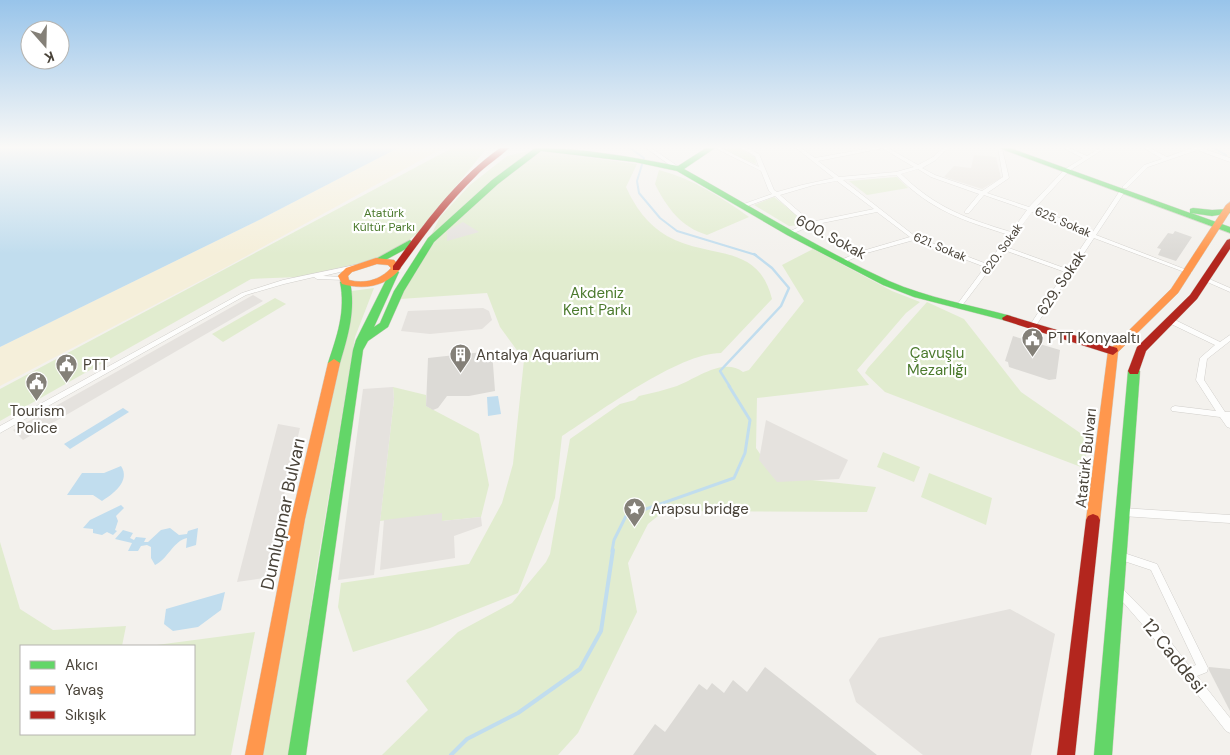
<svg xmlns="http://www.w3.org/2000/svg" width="1230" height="755" font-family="'DM Sans',sans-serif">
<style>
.residential{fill:#e7e3dc}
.green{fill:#e1eccf}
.sand{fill:#f5efda}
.parking{fill:#e5e2de}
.water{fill:#c1ddee}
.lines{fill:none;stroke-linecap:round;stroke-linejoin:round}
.stream-far3{stroke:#c1ddee;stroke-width:2}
.stream-far2{stroke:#c1ddee;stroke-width:2.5}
.stream-far1{stroke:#c1ddee;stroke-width:3}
.stream{stroke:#c1ddee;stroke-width:4}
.building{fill:#dcdad6}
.street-casing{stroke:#d1cfcb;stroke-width:1}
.fast-casing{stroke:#d2cec5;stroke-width:1}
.slow-casing{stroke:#d2cec5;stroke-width:1}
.jam-casing{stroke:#d2cec5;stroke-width:1}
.street{fill:#fdfdfc;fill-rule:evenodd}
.fast{fill:#63d668;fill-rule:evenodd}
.slow{fill:#ff974d;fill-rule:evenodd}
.jam{fill:#b3261e;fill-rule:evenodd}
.labels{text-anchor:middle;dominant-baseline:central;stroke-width:4.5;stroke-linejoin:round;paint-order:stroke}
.far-park-label{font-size:12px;fill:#4b7a2d;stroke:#fff}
.far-street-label{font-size:12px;fill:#494339;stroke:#fff}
.street-label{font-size:15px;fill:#494339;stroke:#fff}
.park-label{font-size:15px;fill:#4b7a2d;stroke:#fff}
.poi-label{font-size:15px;fill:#494339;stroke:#fff;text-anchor:start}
.near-street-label{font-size:18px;fill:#494339;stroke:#fff}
</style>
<rect width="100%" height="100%" fill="#f3f1ed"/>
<path class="residential" d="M974 155 996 157 1001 178 982 189 944 177 954 166 971 168Z"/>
<g class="green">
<path d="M452 148 486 149 420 231 400 247 373 260 298 277 251 279 0 421V389Z"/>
<path d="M740 148 755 157 756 164 720 149Z"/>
<path d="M533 150 637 164 626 187C635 207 648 225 667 236 710 260 758 242 772 299L721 353C678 353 600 412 562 436L555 498 518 593 430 628 353 652 338 607 341 583 469 564 502 503 513 464 524 360 500 327 487 293 400 299 440 217 470 185 507 156Z"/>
<path d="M659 170C693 179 721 197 749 217L707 235C681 227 667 208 655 184Z"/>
<path d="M897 177 908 188 867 195 849 181Z"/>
<path d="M774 197 803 220 801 225 789 226 754 205Z"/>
<path d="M813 249 892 291 920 302 906 313 857 370 869 385 757 398 756 448 775 476 876 487 867 512 664 511 648 524 628 563 637 612 578 733 558 755H382L428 710 406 681 458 632 512 603 546 562 550 554 570 439 620 404 635 400 639 396C652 393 665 390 677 386 696 379 723 357 743 372L749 370 804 301 782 265Z"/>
<path d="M374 288 355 337 317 566 289 755H259L320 445 347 326 352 291Z"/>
<path d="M275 298 286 304 223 342 212 334Z"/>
<path d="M927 302 964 319 1021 392 1086 437 1091 443 1081 467 885 392 865 373 868 368Z"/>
<path d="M393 387 426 395V406L479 434 489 485 481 517 442 521V514L380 521 394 399Z"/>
<path d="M883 452 920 467 914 482 877 467Z"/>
<path d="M929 473 992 498 986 525 921 497Z"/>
<path d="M0 542 20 609 53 630 126 626 122 646H21V734H194V646H149L255 632 231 755H0Z"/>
</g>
<path class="sand" d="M398 148H443L221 270 0 386V347L261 219Z"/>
<g class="parking">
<path d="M463 222 479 232 447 241V231Z"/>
<path d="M253 295 263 301 23 440 13 430Z"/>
<path d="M483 308 489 311 492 320 482 329 430 334 401 331 408 311Z"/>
<path d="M393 387 394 399 374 575 338 580 363 389Z"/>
<path d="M766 420 848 460 839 479 777 482 759 460Z"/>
<path d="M278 424 300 428 264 578 237 582Z"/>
<path d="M442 513V521L481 517 482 526 454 536 455 558 380 570 384 520Z"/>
<path d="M1010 609 1055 634 1031 755H923L856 702 849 680 879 638Z"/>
</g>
<g class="water">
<path d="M0 148H398L261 219 0 347Z"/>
<path d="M498 396 501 414 488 416 487 397Z"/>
<path d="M123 408 129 412 70 449 64 444Z"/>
<path d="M121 466C131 481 113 494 102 501L93 495H67L82 473H104Z"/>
<path d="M121 505 124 508 116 516 118 521 115 530 117 531 113 535 107 532 102 535 93 533V529L83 528 90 520Z"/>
<path d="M170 528 179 535 187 534 188 531 198 528 196 545 186 548 187 538C173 541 168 559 155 565L151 558V547L147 545 141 546 138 551H128L132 543 115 539 123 530 133 533 130 538 134 540 136 537 146 538 144 542H148L161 530Z"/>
<path d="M225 592 221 610 198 627 173 631 164 624 166 609Z"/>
</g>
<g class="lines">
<g class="stream-far3">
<path d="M630 148 644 158 637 181 639 193 660 218 677 231 756 255"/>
<path d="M1214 148 1226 155"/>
</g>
<path class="stream-far2" d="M730 387 720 371 781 306 789 288 772 268 754 254"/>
<path class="stream-far1" d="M612 551 614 540 626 516 734 478 745 453 750 420 729 386"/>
<path class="stream" d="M451 755 467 739 518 713 580 669 601 631 613 550"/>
</g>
<g class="building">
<path d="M1175 231 1192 237 1176 261 1158 255 1161 249 1157 248 1168 233 1173 234Z"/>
<path d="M1013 336 1060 350 1056 379 1049 380 1009 367 1008 362 1005 361Z"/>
<path d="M492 351 495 391 469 396H447L438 408 433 410 426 406 428 358Z"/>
<path d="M765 667 877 755H633L655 724 665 732 699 684 707 690 712 683 724 693 733 680 747 692Z"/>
<path d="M1209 667 1230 669V711L1209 670Z"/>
</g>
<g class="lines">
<defs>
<g id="street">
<path d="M646 148H651L682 169 677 170Z"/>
<path d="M715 148H721L759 167 755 156 741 148H747L759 154 774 190 777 192 802 185 834 178 796 148H801L815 158 871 148H881L879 149 818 161 839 177 896 172 914 167 882 148H888L918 165 933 157 943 148H948L936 160 922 168 935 175 982 191 1003 177 998 148H1002L1009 178 987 193 1029 207 1065 169 1083 158 1063 148H1069L1087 156 1100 148H1105L1069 171 1034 209 1060 218 1092 233 1121 189H1125L1126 190 1096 235 1192 272 1191 273H1187L1094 238 1035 327H1033L1030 325 1065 272 1004 250 992 266 993 267 992 268 990 269 961 307 959 308 956 306 985 267 914 240 863 254 845 262H841V260L859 252 910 237 877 212 812 225 792 234H788V232L806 224 775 196 745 207H741V205L772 194 769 191 761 171ZM918 169 931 177 979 194 965 211V213H969L984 195 1027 210 1011 232C965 218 936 208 901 174ZM896 175C932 211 962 220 1009 235L987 264 916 237 843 180ZM837 181 874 209 811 222 780 195 814 185ZM1032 212 1056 220 1089 236 1067 269 1006 247Z"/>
<path d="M1144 148H1150L1167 157 1192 148H1202L1230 158V162L1197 150 1148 167 1127 188H1123V186L1144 165 1162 159Z"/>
<path d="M355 265 358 267 357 268 323 276 343 277 346 279 345 280 317 279 314 277 284 284 246 295 0 433V426L242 293 283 280Z"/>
<path d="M1207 278 1230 288V292L1205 281 1204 280Z"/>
<path d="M1169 319H1173L1220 342 1230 335V341L1207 359 1204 380 1225 412H1230V428L1227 427 1220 417 1172 411 1171 409 1172 407 1175 406 1216 411 1196 380 1200 358 1215 345 1169 323 1168 321Z"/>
<path d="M1122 508 1230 515V523L1122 516 1119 515 1117 512 1119 509Z"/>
<path d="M1118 551 1157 564 1208 668 1207 672 1197 676 1230 718V733L1226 731 1148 631 1116 594 1114 591 1116 588 1119 586 1122 588 1156 623 1190 667 1196 665 1151 570 1115 558 1113 555 1115 552Z"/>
</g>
<g id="fast">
<path d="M535 148C583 148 631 157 678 166L706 148H715L684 169C752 207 819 249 889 281 928 298 970 305 1011 316L1012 318 1007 321 914 297 883 285 787 235 677 171 635 162 541 151 498 184 434 242 404 291 388 327 368 341 363 350 306 755H288L353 350 356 340 391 270 394 269 399 272 374 327 380 323 394 291 428 238 492 180Z"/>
<path d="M999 148H1010L1190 213V209L1193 208 1212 210 1230 209V213L1212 216 1191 213 1230 227V233Z"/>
<path d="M410 240 414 243 413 245 380 263H374L372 261Z"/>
<path d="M345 279 350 282C356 310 348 336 340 363L334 367 328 363C337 336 346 311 340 282Z"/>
<path d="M1134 367 1140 371 1112 755H1094L1128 371Z"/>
</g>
<g id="slow">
<path d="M1230 202V212L1178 293 1118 352 1100 520 1098 524 1093 526 1088 524 1086 520 1108 351 1171 289 1226 205Z"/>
<path d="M376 258 394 260 401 268C386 287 364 290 342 284L338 276 346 268ZM377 264 388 265 391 268C380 280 365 284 349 280L348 276 352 272Z"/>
<path d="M334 359 340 363 305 519 263 755H245L291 519 328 363Z"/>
</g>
<g id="jam">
<path d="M500 148H509C499 158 486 165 476 176 447 204 423 237 399 270H393V266C425 223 456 179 500 148Z"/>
<path d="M1230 239V249L1197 299 1146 351 1138 374H1130L1128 371 1137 347 1190 295 1227 240Z"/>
<path d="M1007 315 1117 348 1118 351 1113 355 1003 320 1002 318Z"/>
<path d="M1093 514 1098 516 1100 520 1075 755H1057L1086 520 1088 516Z"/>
</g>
</defs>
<use href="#street" class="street-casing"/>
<use href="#fast" class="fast-casing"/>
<use href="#slow" class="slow-casing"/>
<use href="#jam" class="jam-casing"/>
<use href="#street" class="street"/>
<use href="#fast" class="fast"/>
<use href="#slow" class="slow"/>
<use href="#jam" class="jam"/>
</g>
<linearGradient id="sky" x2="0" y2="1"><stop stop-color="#98c4ea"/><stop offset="0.58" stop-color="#faf9f7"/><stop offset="1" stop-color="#faf9f7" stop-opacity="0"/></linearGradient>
<rect width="1230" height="254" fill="url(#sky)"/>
<defs>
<symbol id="civic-pin" viewBox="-11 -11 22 30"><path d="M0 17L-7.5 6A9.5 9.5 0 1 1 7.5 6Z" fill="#848078" stroke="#fff"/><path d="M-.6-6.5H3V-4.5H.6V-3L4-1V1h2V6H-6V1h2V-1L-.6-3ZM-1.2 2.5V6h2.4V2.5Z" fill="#fff"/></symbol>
<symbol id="building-pin" viewBox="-11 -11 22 30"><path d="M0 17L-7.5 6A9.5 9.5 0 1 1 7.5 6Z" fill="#848078" stroke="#fff"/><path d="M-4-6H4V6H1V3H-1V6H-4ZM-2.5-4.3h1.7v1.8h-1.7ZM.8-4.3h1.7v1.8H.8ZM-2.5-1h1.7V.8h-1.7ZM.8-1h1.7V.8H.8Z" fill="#fff"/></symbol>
<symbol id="sight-pin" viewBox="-11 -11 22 30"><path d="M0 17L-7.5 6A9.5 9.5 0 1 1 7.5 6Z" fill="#848078" stroke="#fff"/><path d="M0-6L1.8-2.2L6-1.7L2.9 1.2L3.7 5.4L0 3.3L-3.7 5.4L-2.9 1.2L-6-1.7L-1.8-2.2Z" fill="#fff"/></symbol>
</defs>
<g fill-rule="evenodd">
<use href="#civic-pin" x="1020" y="326" width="25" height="34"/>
<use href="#building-pin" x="448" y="342" width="25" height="34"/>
<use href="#civic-pin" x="54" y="352" width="25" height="34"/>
<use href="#civic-pin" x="24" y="370" width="25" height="34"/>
<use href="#sight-pin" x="622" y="496" width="25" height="34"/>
</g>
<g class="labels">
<g class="far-park-label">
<text x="384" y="213">Atatürk<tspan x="384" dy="14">Kültür Parkı</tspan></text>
</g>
<g class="far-street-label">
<text transform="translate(1063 222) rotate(23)">625. Sokak</text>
<text transform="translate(940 247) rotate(23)">621. Sokak</text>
<text transform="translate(1002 249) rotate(-54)">620. Sokak</text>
</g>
<g class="street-label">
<text transform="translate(831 237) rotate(28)">600. Sokak</text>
<text transform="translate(1061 283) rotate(-56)">629. Sokak</text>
<text transform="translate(1086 458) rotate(-84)">Atatürk Bulvarı</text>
</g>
<g class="park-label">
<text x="597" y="293">Akdeniz<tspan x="597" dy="17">Kent Parkı</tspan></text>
<text x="937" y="353">Çavuşlu<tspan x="937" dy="17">Mezarlığı</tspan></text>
</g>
<g class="poi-label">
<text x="1048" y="338">PTT Konyaaltı</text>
<text x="476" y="355">Antalya Aquarium</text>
<text x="83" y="365">PTT</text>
<text x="37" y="411" text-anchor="middle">Tourism<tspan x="37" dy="17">Police</tspan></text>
<text x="651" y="509">Arapsu bridge</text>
</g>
<g class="near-street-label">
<text transform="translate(283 514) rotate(-78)">Dumlupınar Bulvarı</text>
<text transform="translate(1174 656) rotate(51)">12 Caddesi</text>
</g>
</g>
<rect x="20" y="645" width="175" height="90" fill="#ffffff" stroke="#b6b4b0"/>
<rect x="30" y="661" width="25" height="8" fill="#63d668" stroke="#b6b4b0"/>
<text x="65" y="670" font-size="15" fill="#494339">Akıcı</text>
<rect x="30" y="686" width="25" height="8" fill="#ff974d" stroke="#b6b4b0"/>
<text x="65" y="695" font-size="15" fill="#494339">Yavaş</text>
<rect x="30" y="711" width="25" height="8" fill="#b3261e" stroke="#b6b4b0"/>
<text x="65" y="720" font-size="15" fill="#494339">Sıkışık</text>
<g transform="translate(45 45) rotate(160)"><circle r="24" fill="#ffffff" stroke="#b6b4b0"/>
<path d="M0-4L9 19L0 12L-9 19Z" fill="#848078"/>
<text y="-8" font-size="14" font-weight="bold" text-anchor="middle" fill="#494339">K</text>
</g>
</svg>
